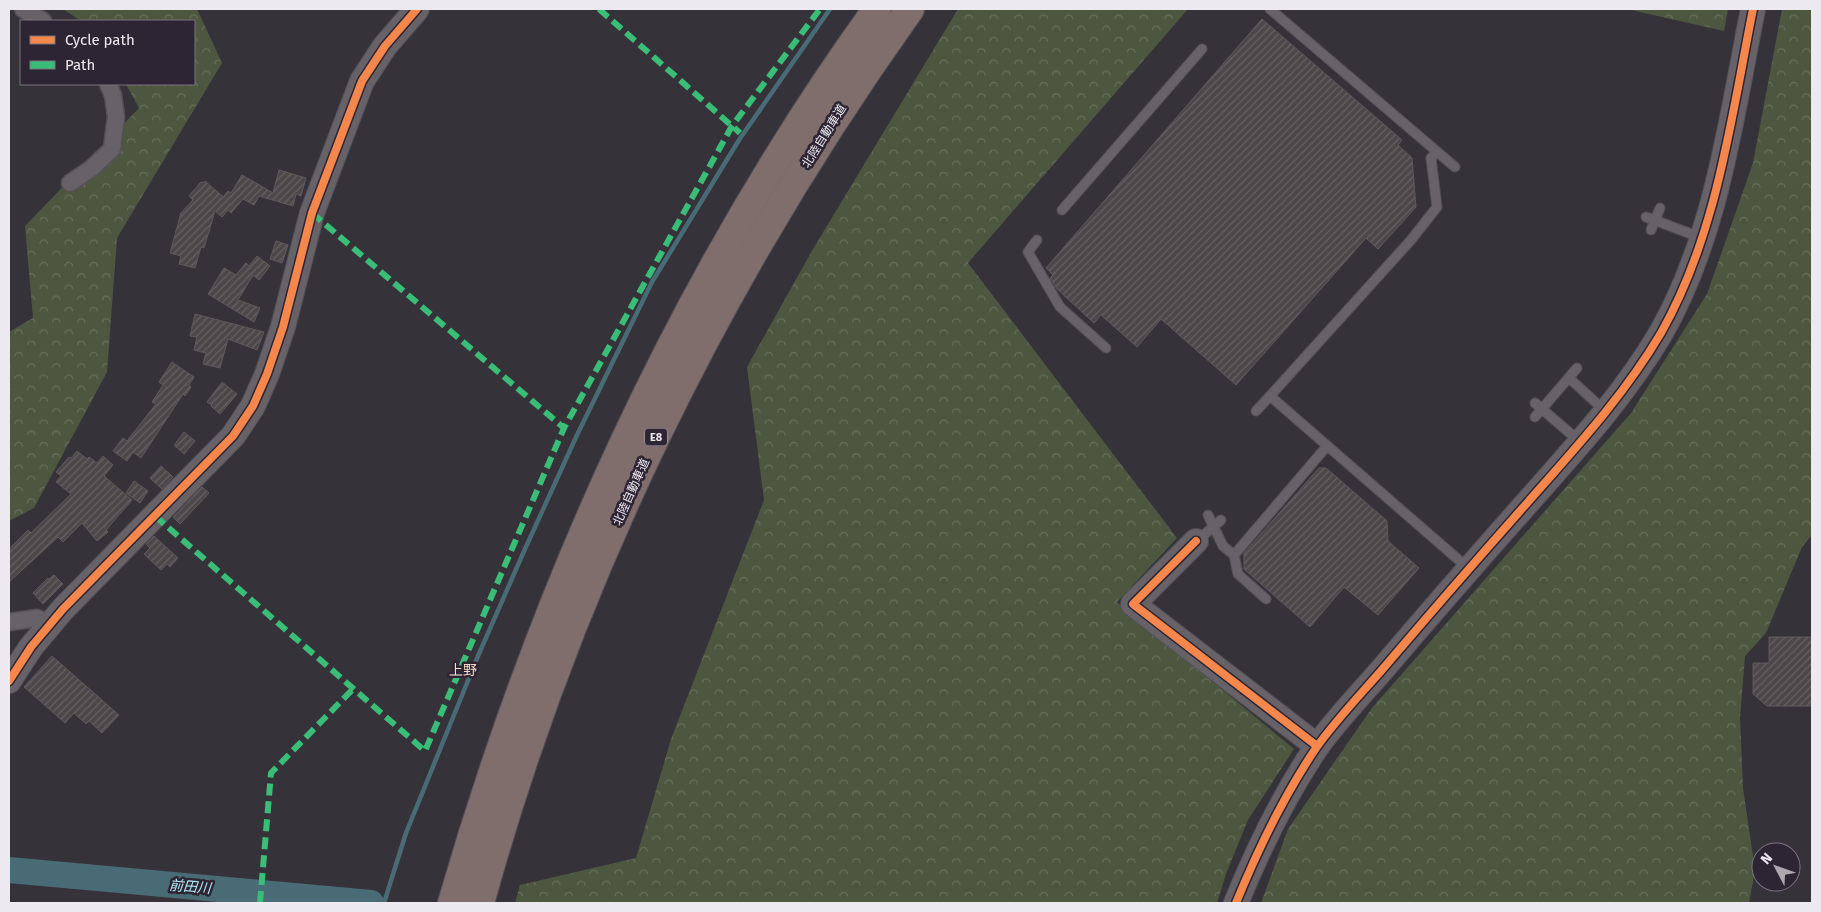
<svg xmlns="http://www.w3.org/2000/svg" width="1821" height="912" font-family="'Fira Sans','Noto Sans JP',sans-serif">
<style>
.forest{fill:url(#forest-crowns)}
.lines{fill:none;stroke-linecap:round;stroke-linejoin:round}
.stream{stroke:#486b75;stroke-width:4.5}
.river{stroke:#486b75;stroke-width:26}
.building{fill:url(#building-hatch);stroke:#5e5a5c}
.lane-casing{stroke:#545057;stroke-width:11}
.street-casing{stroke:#545057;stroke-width:19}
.secondary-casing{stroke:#545057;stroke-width:26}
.highway-casing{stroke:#545057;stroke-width:30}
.lane{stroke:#666268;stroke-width:9}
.street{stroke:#666268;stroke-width:16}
.secondary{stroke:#666268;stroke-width:24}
.highway{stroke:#7f6e6b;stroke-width:28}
.quiet{stroke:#3abd76;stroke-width:6;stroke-dasharray:12 6;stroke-linecap:butt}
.cycleway-casing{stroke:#2d2533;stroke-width:11}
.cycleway{stroke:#f5874c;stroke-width:8}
.labels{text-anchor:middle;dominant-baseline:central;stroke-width:5;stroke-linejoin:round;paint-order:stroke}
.shield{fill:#2d2533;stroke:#b3aeb8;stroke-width:1}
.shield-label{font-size:11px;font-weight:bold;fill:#ede9f1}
.street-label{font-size:12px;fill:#ede9f1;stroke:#2d2533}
.neighbourhood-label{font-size:14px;fill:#f8daca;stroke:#2d2533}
.water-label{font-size:14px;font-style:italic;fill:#b2ecfa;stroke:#2d2533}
</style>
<defs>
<pattern id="forest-crowns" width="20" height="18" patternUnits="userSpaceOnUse" patternTransform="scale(1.25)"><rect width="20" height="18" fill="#4d5740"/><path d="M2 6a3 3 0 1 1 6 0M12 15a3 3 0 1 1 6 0" fill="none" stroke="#676f5c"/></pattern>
<pattern id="building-hatch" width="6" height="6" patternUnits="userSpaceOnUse" patternTransform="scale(1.25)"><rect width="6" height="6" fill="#4c4749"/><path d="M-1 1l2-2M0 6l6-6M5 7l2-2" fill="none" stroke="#666264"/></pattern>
</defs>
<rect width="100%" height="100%" fill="#36323a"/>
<g class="forest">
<path d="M63 9H197L222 63 117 238 107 372 34 508 9 521V332L33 318 25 226 139 108 126 84H194V21H81Z"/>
<path d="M958 9H1188L968 263 1177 538 1117 602 1294 749 1248 820 1226 874 1217 903H515L520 885 636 858 671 739 764 500 747 367 813 249Z"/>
<path d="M1627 9H1728L1724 31Z"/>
<path d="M1782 9H1812V535L1802 547 1766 633 1745 656 1740 718 1743 788 1755 870 1749 903H1261L1288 829 1372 708 1631 413 1707 294 1753 163Z"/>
</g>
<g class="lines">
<path class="stream" d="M384 903 406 833 478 656 525 549 577 435 652 282 739 140 830 9"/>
<path class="river" d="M9 870 371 903"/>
</g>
<g class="building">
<path d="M1262 19 1402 140 1398 145 1412 158 1416 207 1378 249 1366 238 1236 385 1161 319 1137 347 1101 315 1094 323 1057 289 1050 278 1053 275 1046 268Z"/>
<path d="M279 170 306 178 301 196 296 194 293 206 259 196 254 205 243 199 231 213 228 210 222 217 215 211 204 248 201 247 195 268 179 264 181 256 170 253 181 213 193 200 189 196 201 182 203 183 205 181 223 197 228 191 231 193 242 175 273 193Z"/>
<path d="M276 241 288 245 282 263 270 259Z"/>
<path d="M257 256 270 266 259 280 253 275 238 300 260 308 254 322 208 294 224 268 236 275 246 263 249 266Z"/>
<path d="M195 314 264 332 257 350 228 339 220 368 203 364 206 353 194 350 197 337 190 336Z"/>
<path d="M172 362 194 377 189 385 191 387 185 396 183 394 141 458 133 452 127 461 113 451 123 438 127 441 156 404 152 402 163 385 159 382Z"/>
<path d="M222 382 237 394 220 414 211 406 212 405 207 402Z"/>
<path d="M184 432 195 441 184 454 174 445Z"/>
<path d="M77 451 87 459 89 457 97 463 103 456 113 465 104 476 132 500 106 530 108 532 97 541 82 523 63 542 58 537 9 582V549L28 530 31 533 71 494 56 482 61 476 56 472 69 457 71 458Z"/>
<path d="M161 466 173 477 162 489 150 478Z"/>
<path d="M1319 468H1326L1387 521 1388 541 1419 568 1378 615 1344 587 1310 627 1244 569V553Z"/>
<path d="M134 481 148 491 140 503 126 493Z"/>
<path d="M202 487 209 493 180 524 173 517Z"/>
<path d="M154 536 178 558 170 567 167 564 161 570 144 554 150 548 146 544Z"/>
<path d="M54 575 63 584 43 604 33 593 48 578 49 579Z"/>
<path d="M1769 637H1812V706H1767L1753 694V663H1769Z"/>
<path d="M52 656 119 715 102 733 89 721 86 724 74 713 65 723 24 687Z"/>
</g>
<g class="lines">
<defs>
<g id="lane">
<path d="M1270 9 1455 167"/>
<path d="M1437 152 1431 158 1437 207 1411 240 1270 396 1468 568"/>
<path d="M1062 210 1202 49"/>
<path d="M1646 217 1702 238"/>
<path d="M1651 230 1660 208"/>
<path d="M1037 240 1028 252 1060 307 1106 348"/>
<path d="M1569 378 1604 410"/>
<path d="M1535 403 1579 441"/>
<path d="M1256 411 1270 396"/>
<path d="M1535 417 1577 368"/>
<path d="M1208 515 1223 546 1234 555 1327 446"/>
<path d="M1197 541 1221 520"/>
<path d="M1234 555 1238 574 1266 599"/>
</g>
<g id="street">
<path d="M23 9 43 21"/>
<path d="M70 183 92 168 112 149 116 117 113 95 108 84"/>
<path d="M9 622 37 618 50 625"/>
</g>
<g id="secondary">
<path d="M1196 541 1133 604 1317 746"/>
<path d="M9 681 31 647 63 609 233 436 253 406 267 374 283 327 312 213 362 81 385 46 417 9"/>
<path d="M1236 903C1258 849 1283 797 1316 748 1335 721 1359 696 1381 671 1427 617 1473 564 1520 511 1570 454 1622 399 1661 333 1717 234 1731 119 1753 9"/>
</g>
<g id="highway">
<path d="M452 903C544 585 683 278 877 9"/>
<path d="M480 903C568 583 717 279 910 9"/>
</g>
</defs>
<use href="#lane" class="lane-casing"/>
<use href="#street" class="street-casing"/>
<use href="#secondary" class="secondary-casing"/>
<use href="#highway" class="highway-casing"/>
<use href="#lane" class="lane"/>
<use href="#street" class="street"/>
<use href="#secondary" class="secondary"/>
<use href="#highway" class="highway"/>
<g class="quiet">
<path d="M599 9 740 133"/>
<path d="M312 213 564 428"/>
<path d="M155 516 425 751 564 428 732 126 820 9"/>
<path d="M260 903 271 773 353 689"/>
</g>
<defs>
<g id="cycleway">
<path d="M1196 541 1133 604 1317 746"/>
<path d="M9 681 31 647 63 609 233 436 253 406 267 374 283 327 312 213 362 81 385 46 417 9"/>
<path d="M1236 903C1258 849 1283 797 1316 748 1335 721 1359 696 1381 671 1427 617 1473 564 1520 511 1570 454 1622 399 1661 333 1717 234 1731 119 1753 9"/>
</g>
</defs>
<use href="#cycleway" class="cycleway-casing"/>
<use href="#cycleway" class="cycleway"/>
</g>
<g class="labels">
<rect class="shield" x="645" y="428.5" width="22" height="17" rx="4"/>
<g class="shield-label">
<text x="656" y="437">E8</text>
</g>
<g class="street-label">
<text transform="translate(824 136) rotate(-58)">北陸自動車道</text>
<text transform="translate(631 492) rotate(-66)">北陸自動車道</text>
</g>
<g class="neighbourhood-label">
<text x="463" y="670">上野</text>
</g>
<g class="water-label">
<text transform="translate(190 887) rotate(5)">前田川</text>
</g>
</g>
<rect width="1821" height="912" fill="none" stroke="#ede9f1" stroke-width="20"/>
<rect x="20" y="20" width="175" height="65" fill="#2d2533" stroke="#7a737f"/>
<rect x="30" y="36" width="25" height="8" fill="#f5874c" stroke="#7a737f"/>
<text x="65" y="45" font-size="15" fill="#ede9f1">Cycle path</text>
<rect x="30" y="61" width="25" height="8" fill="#3abd76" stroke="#7a737f"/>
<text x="65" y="70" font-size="15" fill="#ede9f1">Path</text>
<g transform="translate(1776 867) rotate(311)"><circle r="24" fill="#2d2533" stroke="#7a737f"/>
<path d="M0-4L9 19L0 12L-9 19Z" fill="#ada9b1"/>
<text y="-8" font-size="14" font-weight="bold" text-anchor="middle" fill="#ede9f1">N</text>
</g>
</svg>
